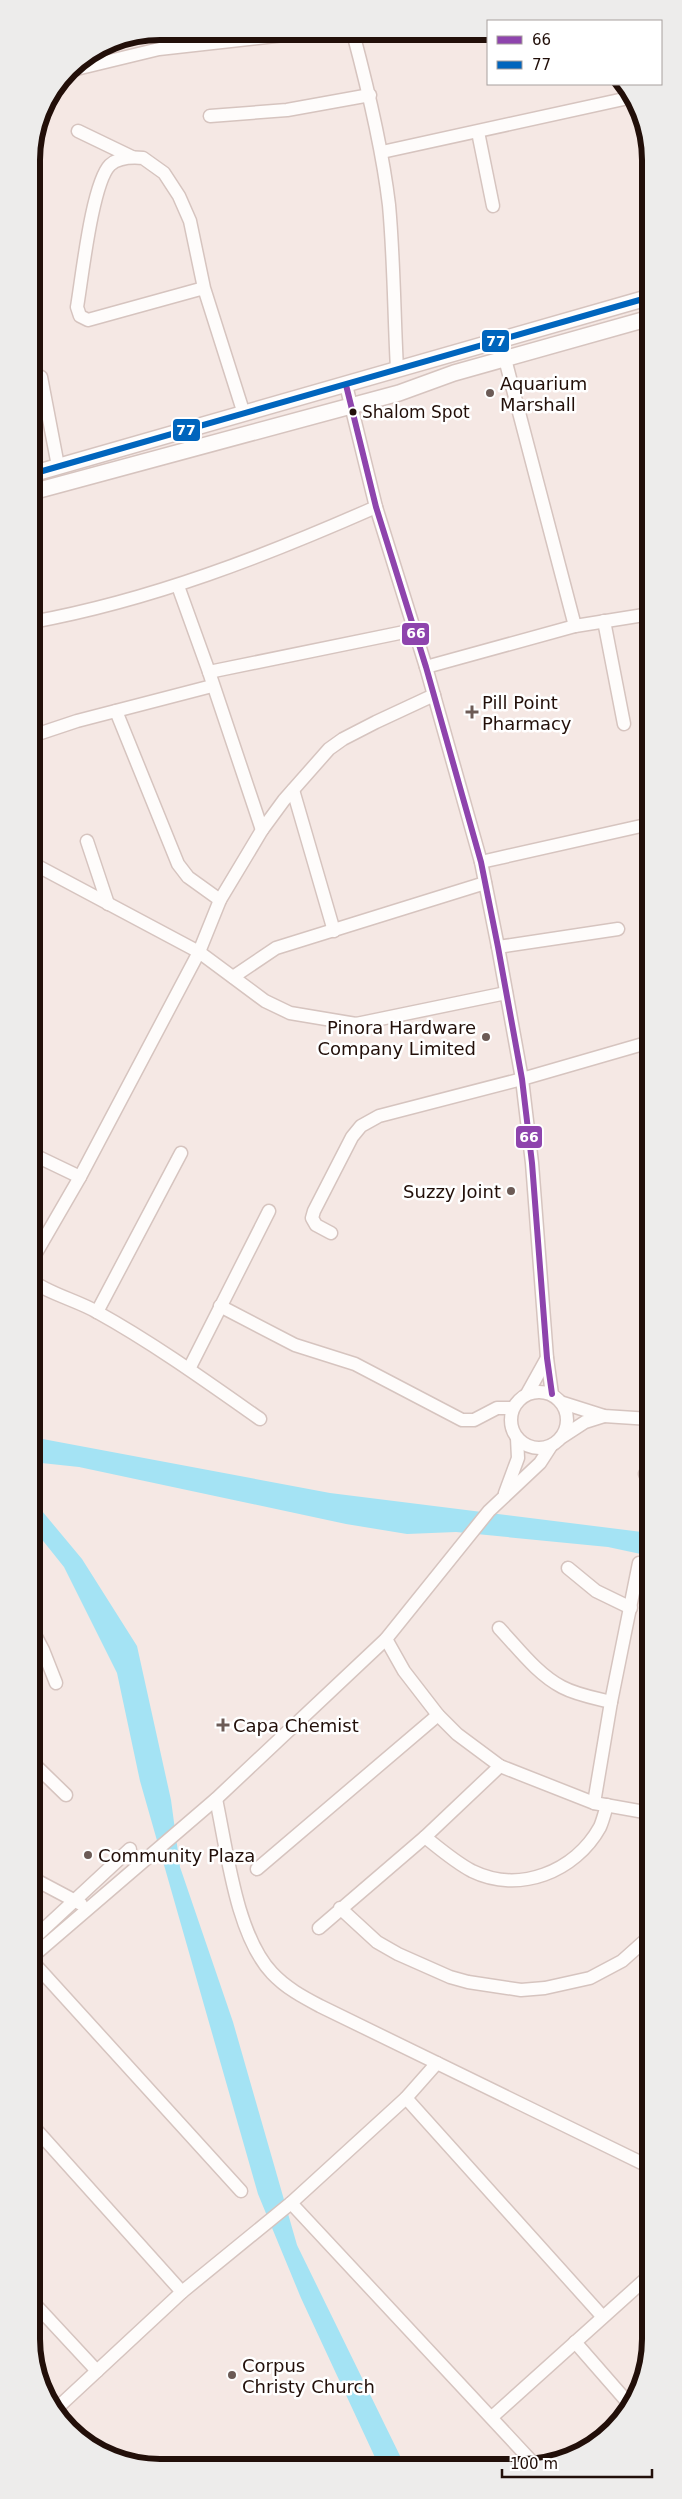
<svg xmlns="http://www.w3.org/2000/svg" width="682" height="2499" font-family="'DejaVu Sans',sans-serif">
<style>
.water{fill:#a4e3f4}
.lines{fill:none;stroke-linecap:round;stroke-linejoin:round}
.minor-casing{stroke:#d6c4bf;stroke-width:15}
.major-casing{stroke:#d6c4bf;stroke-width:18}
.minor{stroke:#fefcfb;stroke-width:12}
.major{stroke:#fefcfb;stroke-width:15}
.bus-1-casing{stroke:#fff;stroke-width:10}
.bus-2-casing{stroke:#fff;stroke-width:10}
.bus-1{stroke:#8e44ad;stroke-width:6}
.bus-2{stroke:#0065bd;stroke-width:6}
.poi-dot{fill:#6c5b56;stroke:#fff;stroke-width:2}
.bus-dot{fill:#220f09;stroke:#fff;stroke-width:2}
.labels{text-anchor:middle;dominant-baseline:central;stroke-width:5;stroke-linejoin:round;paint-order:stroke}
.bus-label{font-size:17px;fill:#220f09;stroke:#fff;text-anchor:start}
.poi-label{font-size:18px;fill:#220f09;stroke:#fff;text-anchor:start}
.rim{fill:none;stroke:#220f09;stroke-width:6}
.line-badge{stroke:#fff;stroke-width:2}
.badge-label{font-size:14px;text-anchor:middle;font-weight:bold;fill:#fff}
</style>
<rect width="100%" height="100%" fill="#f5e8e4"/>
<g class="water">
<path d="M32 1437 330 1493 650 1533V1556L608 1547 456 1532 407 1534 346 1524 79 1467 32 1462Z"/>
<path d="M32 1499 82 1559 137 1646 171 1800 180 1867 233 2022 297 2245 405 2466H379L301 2298 258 2194 140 1781 117 1673 64 1567 32 1527Z"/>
</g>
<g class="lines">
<defs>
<g id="minor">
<path d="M353 33C368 89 382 146 389 205 394 259 394 314 397 369"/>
<path d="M68 71 159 49 311 32"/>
<path d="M210 116 287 110 370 95"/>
<path d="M78 131 132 157"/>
<path d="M478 132 493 206"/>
<path d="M382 152 633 97"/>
<path d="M204 288 88 320 80 316 77 307C82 278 92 183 110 165 119 157 132 157 143 158L164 173 179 196 190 221 204 288 244 414"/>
<path d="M505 359 575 626"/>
<path d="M41 377 58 466"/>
<path d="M346 385 376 507 426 667 481 862 498 947 522 1079 532 1163 547 1358 552 1394"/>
<path d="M178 586 209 672 262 830"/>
<path d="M604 621 624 724"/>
<path d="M32 622C152 600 265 556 376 507"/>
<path d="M426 667 575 626 650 614"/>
<path d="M209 672 414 630"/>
<path d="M116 711 178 864 188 877 220 900"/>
<path d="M32 736 77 721 212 686"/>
<path d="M293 790 334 931"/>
<path d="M87 841 108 904"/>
<path d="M481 862 650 824"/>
<path d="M32 863 199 952 265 1001 290 1013 356 1024 506 993"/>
<path d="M498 947 618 929"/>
<path d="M233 977 276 948 485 883"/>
<path d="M32 1154 80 1177"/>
<path d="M331 1233 316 1225 312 1218 314 1211 352 1137 361 1126 379 1116 522 1079 650 1042"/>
<path d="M32 1260 80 1177 199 952 220 900 262 830 284 800 329 749 343 739 376 722 434 695"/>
<path d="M32 1280C44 1292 79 1301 97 1312 153 1343 206 1381 260 1419"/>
<path d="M220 1306 295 1345 355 1364 462 1420H474L497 1408H513"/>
<path d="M97 1312 181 1153"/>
<path d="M189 1369 269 1211"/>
<circle cx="539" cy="1420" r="28"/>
<path d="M527 1394 547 1358"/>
<path d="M563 1403 604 1416 650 1419"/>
<path d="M562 1437 585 1422 604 1416"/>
<path d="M645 1474 650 1475"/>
<path d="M505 1493 518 1458 517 1438"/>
<path d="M568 1568 596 1591 631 1608"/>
<path d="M499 1628C518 1648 537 1674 562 1687 577 1695 595 1698 611 1702"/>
<path d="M32 1629 43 1650 56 1683"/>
<path d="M386 1639 404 1671 438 1715 457 1734 500 1766 594 1803 650 1813"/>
<path d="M32 1762 66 1795"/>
<path d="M216 1799C227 1850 236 1935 272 1973 286 1988 303 1997 320 2006L650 2167"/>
<path d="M594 1803 611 1702 639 1563"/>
<path d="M425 1837C440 1849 455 1862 472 1871 519 1894 575 1872 600 1827 603 1820 605 1812 607 1805"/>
<path d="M257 1869 438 1715"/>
<path d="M32 1878 81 1904"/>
<path d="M340 1908 377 1942 398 1954 450 1977 468 1982 521 1990 545 1988 590 1978 622 1961 650 1936"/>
<path d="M319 1928 425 1837 500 1766"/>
<path d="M32 1940 130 1849"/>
<path d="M32 1957 216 1799 386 1639 489 1511 540 1463 551 1446"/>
<path d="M32 1961 241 2191"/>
<path d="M406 2098 602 2316"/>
<path d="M32 2125 182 2292"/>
<path d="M291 2203 537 2467"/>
<path d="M32 2301 97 2371"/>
<path d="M575 2342 630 2405"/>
<path d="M55 2410 182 2292 291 2203 406 2098 437 2063"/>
<path d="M492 2417 650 2275"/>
</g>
<g id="major">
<path d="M32 474 650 297"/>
<path d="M32 492 399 393 454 373 650 318"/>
</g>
</defs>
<use href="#minor" class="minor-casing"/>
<use href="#major" class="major-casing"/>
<use href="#minor" class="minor"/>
<use href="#major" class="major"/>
<defs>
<path id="bus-1" d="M346 385 376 507 426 667 481 862 498 947 522 1079 532 1163 547 1358 552 1394"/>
<path id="bus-2" d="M32 474 650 297"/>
</defs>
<use href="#bus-1" class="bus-1-casing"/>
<use href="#bus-2" class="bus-2-casing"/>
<use href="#bus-1" class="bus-1"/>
<use href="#bus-2" class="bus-2"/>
</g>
<g class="poi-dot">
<circle cx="490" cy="393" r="5"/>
<path d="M469.5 704.5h5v5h5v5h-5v5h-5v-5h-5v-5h5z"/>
<circle cx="486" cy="1037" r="5"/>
<circle cx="511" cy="1191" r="5"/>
<path d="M220.5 1717.5h5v5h5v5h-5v5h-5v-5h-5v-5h5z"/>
<circle cx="88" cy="1855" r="5"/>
<circle cx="232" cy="2375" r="5"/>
</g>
<circle class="bus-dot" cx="353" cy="412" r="4.5"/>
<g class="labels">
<g class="bus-label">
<text x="362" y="412">Shalom Spot</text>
</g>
<g class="poi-label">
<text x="500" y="383">Aquarium<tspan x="500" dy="21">Marshall</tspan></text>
<text x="482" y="702">Pill Point<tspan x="482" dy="21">Pharmacy</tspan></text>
<text x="476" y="1027" text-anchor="end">Pinora Hardware<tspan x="476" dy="21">Company Limited</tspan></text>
<text x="501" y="1191" text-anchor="end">Suzzy Joint</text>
<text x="233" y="1725">Capa Chemist</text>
<text x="98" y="1855">Community Plaza</text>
<text x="242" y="2365">Corpus<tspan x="242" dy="21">Christy Church</tspan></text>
</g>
</g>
<path d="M0 0H682V2499H0ZM160 40H522A120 120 0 0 1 642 160V2339A120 120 0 0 1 522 2459H160A120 120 0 0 1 40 2339V160A120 120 0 0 1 160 40Z" fill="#edeceb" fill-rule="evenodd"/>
<path class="rim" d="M160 40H522A120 120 0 0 1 642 160V2339A120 120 0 0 1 522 2459H160A120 120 0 0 1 40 2339V160A120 120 0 0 1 160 40Z"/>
<g class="line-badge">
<rect x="481" y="329" width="29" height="24" rx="5" fill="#0065bd"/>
<rect x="172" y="418" width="29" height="24" rx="5" fill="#0065bd"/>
<rect x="401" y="622" width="29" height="24" rx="5" fill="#8e44ad"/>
<rect x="515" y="1125" width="28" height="24" rx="5" fill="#8e44ad"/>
</g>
<g class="badge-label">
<text x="496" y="346">77</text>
<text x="186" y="435">77</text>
<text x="416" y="638">66</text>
<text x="529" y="1142">66</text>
</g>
<rect x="487" y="20" width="175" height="65" fill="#ffffff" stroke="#a79f9d"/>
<rect x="497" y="36" width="25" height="8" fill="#8e44ad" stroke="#a79f9d"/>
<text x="532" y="45" font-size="15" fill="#220f09">66</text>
<rect x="497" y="61" width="25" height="8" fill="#0065bd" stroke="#a79f9d"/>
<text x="532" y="70" font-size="15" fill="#220f09">77</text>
<path d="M502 2469v8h150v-8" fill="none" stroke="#220f09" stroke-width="2.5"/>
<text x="510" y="2469" font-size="15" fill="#220f09" stroke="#ffffff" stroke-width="4" paint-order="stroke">100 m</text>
</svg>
